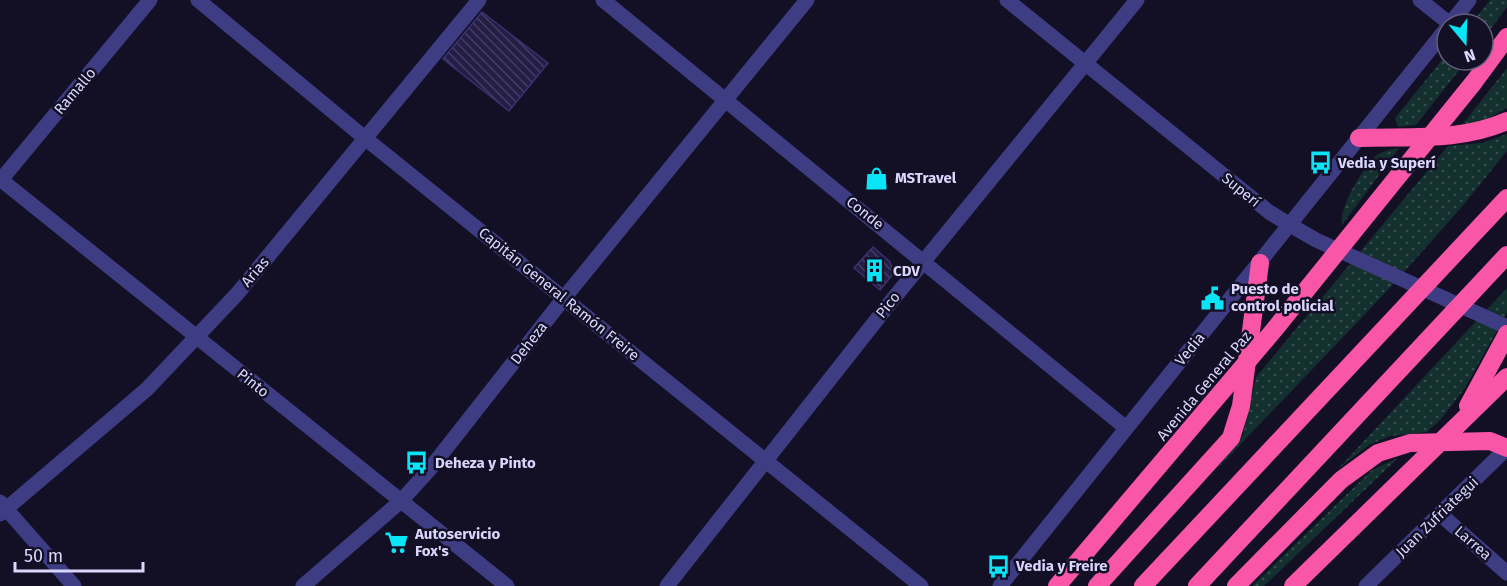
<svg xmlns="http://www.w3.org/2000/svg" width="1507" height="586" font-family="'Fira Sans',sans-serif">
<style>
.grass{fill:url(#grass-dots)}
.building{fill:url(#building-back-hatch);stroke:#3b3072;stroke-width:1.5}
.lines{fill:none;stroke-linecap:round;stroke-linejoin:round}
.minor{stroke:#3e3d83;stroke-width:15}
.tertiary{stroke:#3e3d83;stroke-width:15}
.motorway{stroke:#fa56a8;stroke-width:18}
.labels{text-anchor:middle;dominant-baseline:central;stroke-width:5;stroke-linejoin:round;paint-order:stroke}
.street-label{font-size:15px;fill:#dad6fe;stroke:#131026}
.poi-label{font-size:15px;font-weight:bold;fill:#dad6fe;stroke:#131026;text-anchor:start}
</style>
<defs>
<pattern id="grass-dots" width="8" height="8" patternUnits="userSpaceOnUse" patternTransform="scale(1.5)"><rect width="8" height="8" fill="#13302e"/><path d="M2 2h.1M6 6h.1" fill="none" stroke="#354d4d" stroke-width="1.8" stroke-linecap="round"/></pattern>
<pattern id="building-back-hatch" width="6" height="6" patternUnits="userSpaceOnUse" patternTransform="scale(1.5)"><rect width="6" height="6" fill="#241d46"/><path d="M-1 5l2 2M0 0l6 6M5-1l2 2" fill="none" stroke="#433d62"/></pattern>
</defs>
<rect width="100%" height="100%" fill="#131026"/>
<g class="grass">
<path d="M1490 0H1507V7L1483 39V24H1471Z"/>
<path d="M1447 54V60H1467L1416 125 1398 127 1395 118Z"/>
<path d="M1507 68V108L1482 122 1462 125Z"/>
<path d="M1507 134V151L1460 209 1386 292 1214 472 1243 435 1256 377 1448 146 1482 143Z"/>
<path d="M1399 148 1342 225C1338 208 1362 171 1373 158 1380 152 1390 149 1399 148Z"/>
<path d="M1507 288V313L1465 388 1441 419 1427 432 1390 436 1369 445 1338 469Z"/>
<path d="M1398 458 1264 586H1252L1372 470Z"/>
</g>
<g class="building">
<path d="M482 12 548 63 509 111 443 59Z"/>
<path d="M873 247 890 262 894 273 880 290 854 268Z"/>
</g>
<g class="lines">
<g class="minor">
<path d="M198 0 366 139 921 586"/>
<path d="M603 0 1126 428"/>
<path d="M1007 0 1269 212 1290 225"/>
<path d="M1420 0 1450 24"/>
<path d="M0 179 507 586"/>
<path d="M0 181 150 0"/>
<path d="M0 502 74 586"/>
<path d="M0 514 147 389 237 294 479 0"/>
<path d="M1440 514 1507 573"/>
<path d="M303 586 401 501 429 470 564 298 807 0"/>
<path d="M667 586 893 299 1137 0"/>
</g>
<g class="tertiary">
<path d="M1450 24 1469 0"/>
<path d="M1290 225 1316 240 1507 327"/>
<path d="M1000 586 1447 28"/>
<path d="M1366 586 1507 448"/>
</g>
<g class="motorway">
<path d="M1359 138C1409 136 1460 142 1507 121"/>
<path d="M1468 406 1507 334"/>
<path d="M1057 586 1274 330 1474 82 1507 37"/>
<path d="M1097 586 1231 438 1241 406 1260 263"/>
<path d="M1143 586 1507 198"/>
<path d="M1197 586 1507 255"/>
<path d="M1236 586 1341 480 1378 453 1410 443 1490 441 1507 448"/>
<path d="M1293 586 1507 377"/>
</g>
</g>
<defs>
<symbol id="bus-bare" viewBox="-9 -9 18 18"><path d="M-5-6H5V4H4V6H2V4H-2V6H-4V4H-5ZM-3.5-4V0h7V-4ZM-3.5 1.2v1.5H-2V1.2ZM2 1.2v1.5H3.5V1.2Z" fill="#09e5f7" stroke="#131026" stroke-width="2.5" paint-order="stroke"/></symbol>
<symbol id="shop-bare" viewBox="-9 -9 18 18"><path d="M-5-2.5h2.3a2.7 3.5 0 0 1 5.4 0H5L5.5 6h-11ZM-1.5-2.5h3a1.5 2.3 0 0 0-3 0Z" fill="#09e5f7" stroke="#131026" stroke-width="2.5" paint-order="stroke"/></symbol>
<symbol id="building-bare" viewBox="-9 -9 18 18"><path d="M-4-6H4V6H1V3H-1V6H-4ZM-2.5-4.3h1.7v1.8h-1.7ZM.8-4.3h1.7v1.8H.8ZM-2.5-1h1.7V.8h-1.7ZM.8-1h1.7V.8H.8Z" fill="#09e5f7" stroke="#131026" stroke-width="2.5" paint-order="stroke"/></symbol>
<symbol id="civic-bare" viewBox="-9 -9 18 18"><path d="M-.6-6.5H3V-4.5H.6V-3L4-1V1h2V6H-6V1h2V-1L-.6-3ZM-1.2 2.5V6h2.4V2.5Z" fill="#09e5f7" stroke="#131026" stroke-width="2.5" paint-order="stroke"/></symbol>
<symbol id="supermarket-bare" viewBox="-9 -9 18 18"><path d="M-6-5.5h2.5l.6 2H6L4.5 2H-2.5L-4.4-4H-6ZM-1.5 3.2a1.3 1.3 0 1 0 .1 0ZM3 3.2a1.3 1.3 0 1 0 .1 0Z" fill="#09e5f7" stroke="#131026" stroke-width="2.5" paint-order="stroke"/></symbol>
</defs>
<g fill-rule="evenodd">
<use href="#bus-bare" x="1304" y="146" width="33" height="33"/>
<use href="#shop-bare" x="860" y="162" width="33" height="33"/>
<use href="#building-bare" x="858" y="254" width="33" height="33"/>
<use href="#civic-bare" x="1196" y="282" width="33" height="33"/>
<use href="#bus-bare" x="400" y="446" width="33" height="33"/>
<use href="#supermarket-bare" x="380" y="526" width="33" height="33"/>
<use href="#bus-bare" x="982" y="550" width="33" height="33"/>
</g>
<g class="labels">
<g class="street-label">
<text transform="translate(75 91) rotate(-50)">Ramallo</text>
<text transform="translate(1241 190) rotate(39)">Superí</text>
<text transform="translate(865 213) rotate(39)">Conde</text>
<text transform="translate(255 272) rotate(-50)">Arias</text>
<text transform="translate(559 294) rotate(39)">Capitán General Ramón Freire</text>
<text transform="translate(888 305) rotate(-51)">Pico</text>
<text transform="translate(529 343) rotate(-52)">Deheza</text>
<text transform="translate(1190 349) rotate(-51)">Vedia</text>
<text transform="translate(253 383) rotate(39)">Pinto</text>
<text transform="translate(1204 386) rotate(-50)">Avenida General Paz</text>
<text transform="translate(1437 517) rotate(-44)">Juan Zufriategui</text>
<text transform="translate(1473 543) rotate(41)">Larrea</text>
</g>
<g class="poi-label">
<text x="1338" y="163">Vedia y Superí</text>
<text x="895" y="178">MSTravel</text>
<text x="893" y="271">CDV</text>
<text x="1231" y="289">Puesto de<tspan x="1231" dy="17">control policial</tspan></text>
<text x="435" y="463">Deheza y Pinto</text>
<text x="415" y="534">Autoservicio<tspan x="415" dy="17">Fox's</tspan></text>
<text x="1016" y="566">Vedia y Freire</text>
</g>
</g>
<g transform="translate(1465 42) rotate(161)"><circle r="28" fill="#131026" stroke="#635f7c" stroke-width="1.5"/>
<path d="M0-4.5L10 22L0 15L-10 22Z" fill="#09e5f7"/>
<text y="-9" font-size="16" font-weight="bold" text-anchor="middle" fill="#dad6fe">N</text>
</g>
<path d="M15 562v9h128v-9" fill="none" stroke="#dad6fe" stroke-width="3"/>
<text x="24" y="562" font-size="18" fill="#dad6fe" stroke="#131026" stroke-width="4.5" paint-order="stroke">50 m</text>
</svg>
